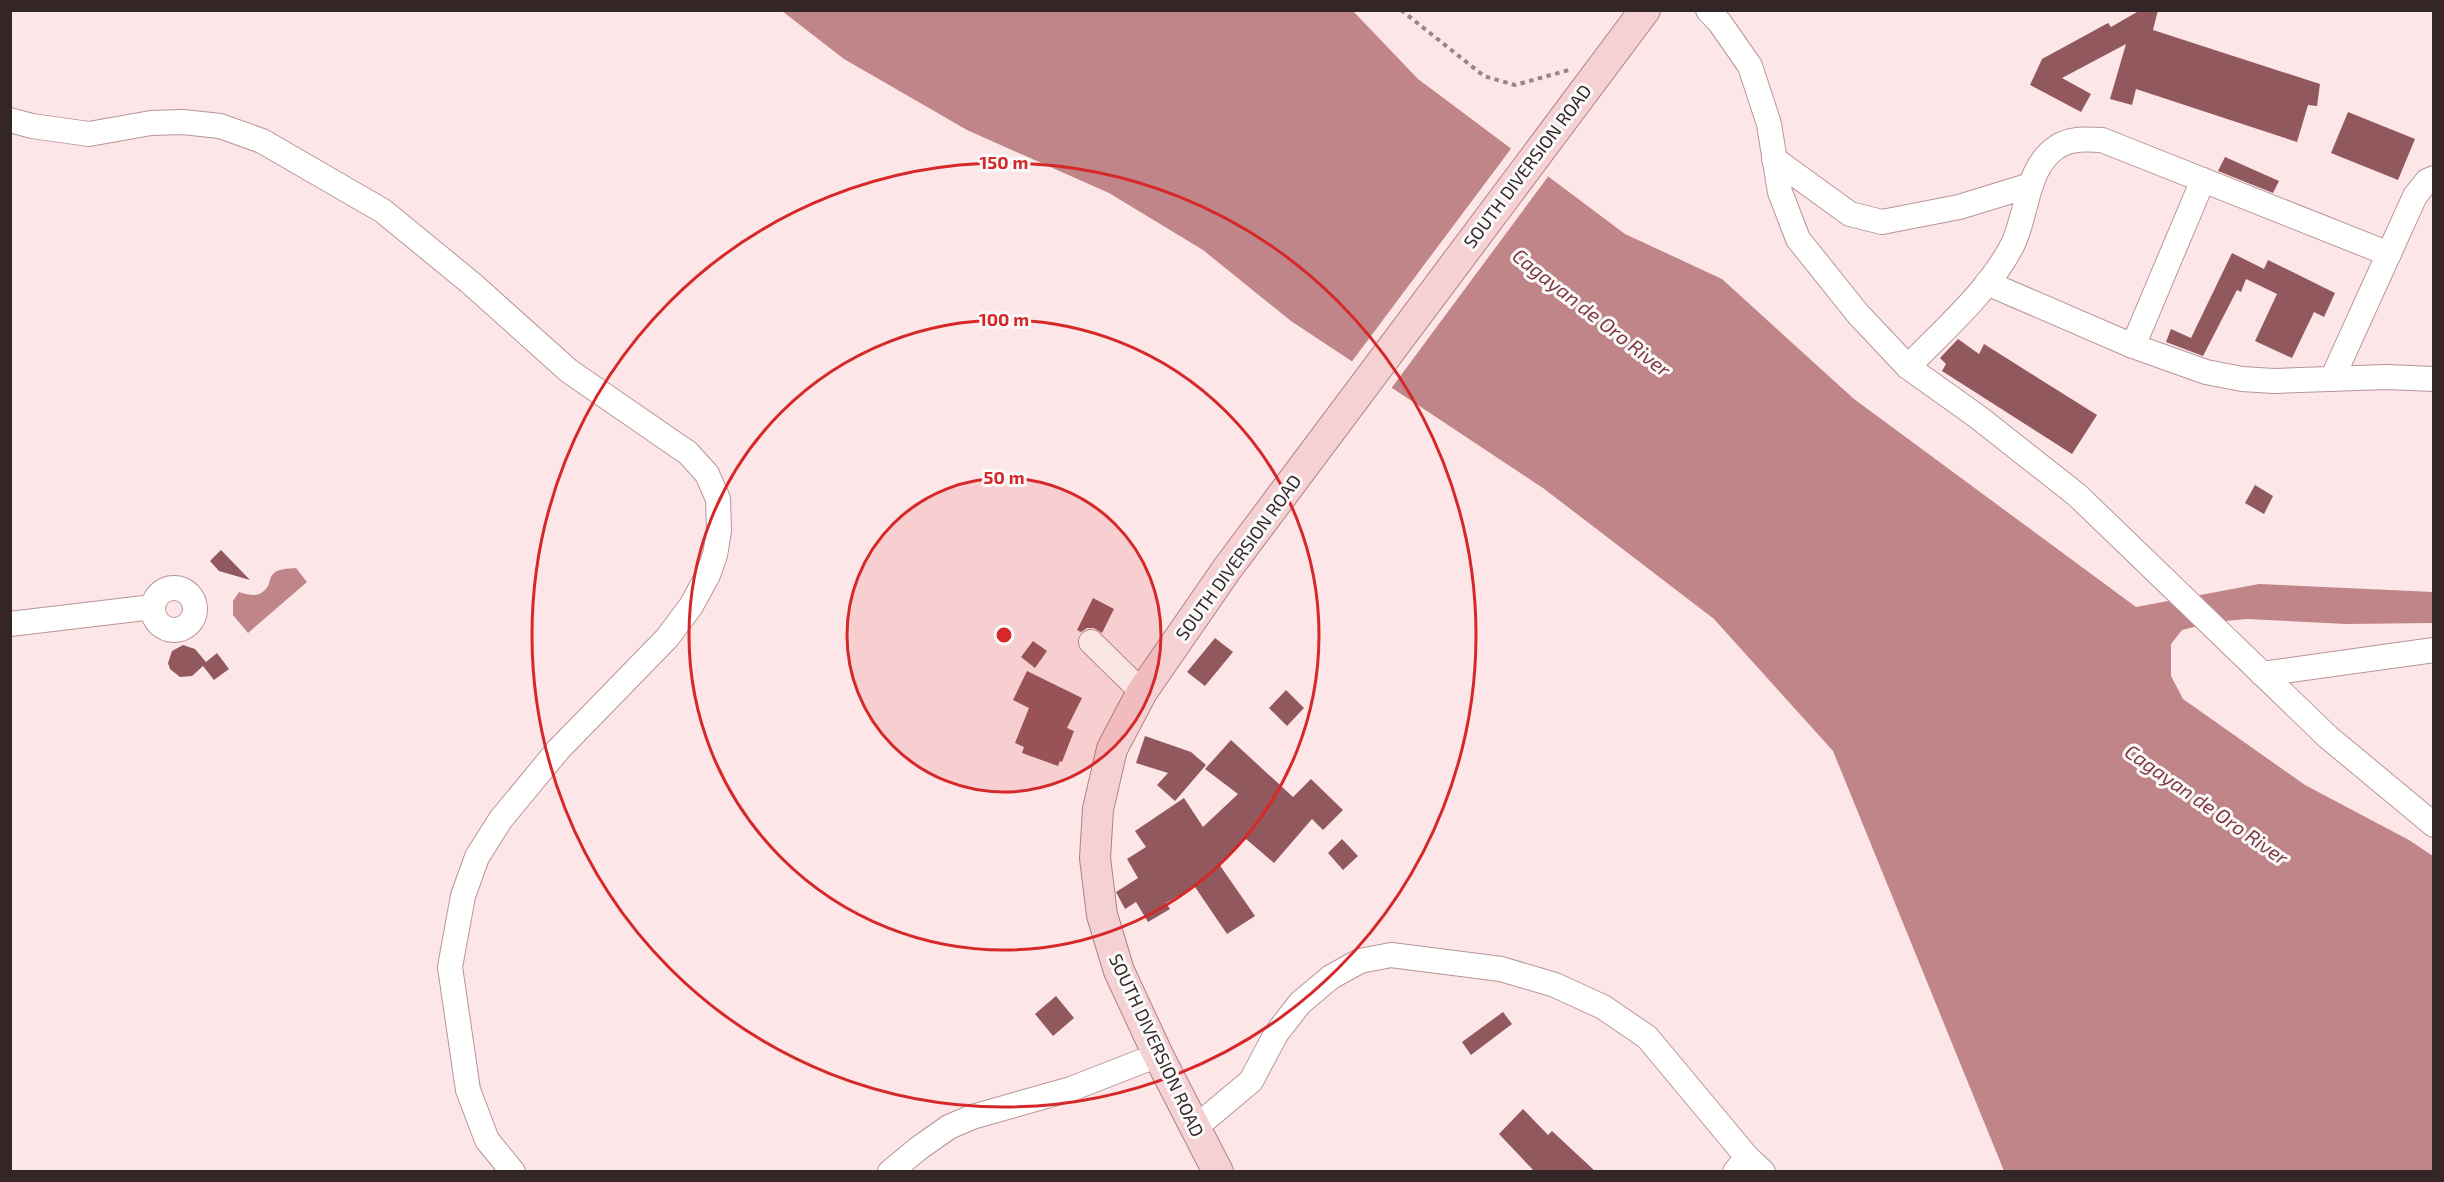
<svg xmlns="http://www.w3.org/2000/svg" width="2444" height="1182" font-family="'Exo 2',sans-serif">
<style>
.water{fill:#c08589}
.pier{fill:#fde6e7}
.building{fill:#91595e}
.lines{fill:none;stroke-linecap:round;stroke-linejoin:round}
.minor-casing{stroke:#b89597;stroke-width:26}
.major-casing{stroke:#ae8285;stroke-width:32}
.path{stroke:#998788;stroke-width:4;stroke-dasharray:4.5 4.5;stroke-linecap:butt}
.minor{stroke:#fff;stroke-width:24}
.major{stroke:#f6d1d4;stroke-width:30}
.ring{fill:none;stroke:#d62828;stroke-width:3}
.labels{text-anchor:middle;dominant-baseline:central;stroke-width:6;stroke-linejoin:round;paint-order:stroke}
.street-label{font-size:18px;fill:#342627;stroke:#fafafa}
.water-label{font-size:20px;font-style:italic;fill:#813740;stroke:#fafafa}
.centre{fill:#d62828;stroke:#fafafa;stroke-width:3}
.ring-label{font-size:18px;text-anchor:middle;font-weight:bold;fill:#d62828;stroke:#fafafa;stroke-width:6;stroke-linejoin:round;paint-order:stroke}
</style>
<rect width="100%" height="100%" fill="#fde6e7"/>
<g class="water">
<path d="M782 11H1353L1418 79 1625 234 1722 279 1854 399 2136 607 2259 584 2433 592V623L2346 624 2247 619 2214 622 2182 630 2171 644V676L2183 699 2305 785 2409 840 2433 856V1171H2004L1833 751 1714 619 1543 488 1291 321 1203 250 1109 193 967 130 844 59Z"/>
<path d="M296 568 307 582 248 633 233 615V601L239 592C251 596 262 598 269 584 269 583 271 576 272 575 278 568 288 569 296 568Z"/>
</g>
<path class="pier" d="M1513 146 1550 174 1390 390 1350 364Z"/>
<g class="building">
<path d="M2148 10H2158L2153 30 2320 84 2317 106 2308 105 2297 142 2136 89 2132 105 2110 99 2126 44 2062 78 2091 94 2081 112 2030 85 2042 59 2108 23 2111 27 2137 12Z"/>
<path d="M2348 112 2415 139 2398 180 2331 153Z"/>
<path d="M2225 157 2279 181 2273 193 2218 171Z"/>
<path d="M2232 253 2264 269 2268 260 2335 293 2324 317 2314 312 2292 358 2255 341 2277 294 2246 279 2241 292 2237 290 2203 356 2166 342 2171 329 2191 338Z"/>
<path d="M1958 339 1979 354 1984 344 2097 415 2072 454 1942 371 1946 364 1940 358Z"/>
<path d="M2255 485 2273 496 2264 514 2245 503Z"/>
<path d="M221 550 250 580 219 571 210 561Z"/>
<path d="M1093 598 1114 609 1102 633 1094 628H1087L1081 632 1077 630Z"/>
<path d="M1215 638 1233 652 1205 686 1187 672Z"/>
<path d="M1033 641 1047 651 1035 668 1021 657Z"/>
<path d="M183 645 195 649 206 662 217 653 229 669 214 680 203 666 192 676 180 677 170 669 168 663 172 651Z"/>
<path d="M1027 671 1082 698 1067 728 1074 731 1062 762 1060 761 1058 766 1022 753 1024 747 1015 743 1029 708 1013 700Z"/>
<path d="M1286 690 1304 708 1287 726 1269 708Z"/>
<path d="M1145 736 1191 752 1206 765 1175 801 1157 785 1168 773 1136 763Z"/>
<path d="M1231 740 1293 797 1311 779 1343 810 1323 830 1312 819 1274 863 1246 839 1219 864 1255 916 1227 934 1195 887 1166 903 1170 909 1148 922 1136 902 1125 909 1116 892 1138 878 1127 859 1146 847 1135 831 1184 798 1203 827 1238 794 1205 769Z"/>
<path d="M1342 839 1358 856 1343 870 1328 853Z"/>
<path d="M1056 996 1074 1018 1053 1036 1035 1014Z"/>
<path d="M1503 1012 1512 1024 1471 1055 1462 1042Z"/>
<path d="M1523 1109 1548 1135 1552 1131 1596 1172H1535L1499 1134Z"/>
</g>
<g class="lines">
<defs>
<g id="minor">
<path d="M1708 10 1720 23 1750 66 1769 124 1780 192 1798 239 1858 314 1908 367 1978 417 2077 495 2328 737 2434 825"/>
<path d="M10 120 32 126 89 134 151 123 183 122 220 126 262 141 383 211 472 284 569 371 688 453 707 474 718 499 719 531 715 555 708 575 691 606 667 638 558 750 501 819 477 857 463 896 450 967 468 1090 487 1140 513 1172"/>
<path d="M1774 159 1850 214 1882 222 1959 207 2031 185"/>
<path d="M1987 283 2133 346 2206 372 2242 379 2274 381 2386 377 2434 379"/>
<path d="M2133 346 2203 180"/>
<path d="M1908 367C1944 329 1988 292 2012 246 2028 215 2025 168 2057 147 2070 138 2087 139 2102 140L2389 254"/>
<path d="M2332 379 2415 196 2427 181 2434 178"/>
<circle cx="174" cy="609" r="21"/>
<path d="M10 624 153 607"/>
<path d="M1091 642 1142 692"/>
<path d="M2262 674 2434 650"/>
<path d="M1196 1127 1251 1081 1276 1034 1300 1003 1331 977 1360 961 1391 955 1501 969 1555 985 1603 1007 1647 1037 1747 1157"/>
<path d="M890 1172 919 1148 949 1127 972 1117 1071 1089 1158 1055"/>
<path d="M1735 1172 1747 1157 1763 1172"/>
</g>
<path id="major" d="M1218 1172 1158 1055 1119 971 1102 915 1095 858 1098 809 1112 749 1142 692 1227 569 1645 10"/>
</defs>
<use href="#minor" class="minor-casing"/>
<use href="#major" class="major-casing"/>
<path class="path" d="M1401 10 1484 76 1515 85 1569 70"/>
<use href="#minor" class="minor"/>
<use href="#major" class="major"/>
</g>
<circle cx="1004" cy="635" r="157" fill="#d62828" fill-opacity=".12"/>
<g class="ring">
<circle cx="1004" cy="635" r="157"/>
<circle cx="1004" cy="635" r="315"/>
<circle cx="1004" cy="635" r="472"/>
</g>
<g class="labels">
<g class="street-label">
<text transform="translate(1527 166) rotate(-53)">SOUTH DIVERSION ROAD</text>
<text transform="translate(1238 557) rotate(-54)">SOUTH DIVERSION ROAD</text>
<text transform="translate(1157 1045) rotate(65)">SOUTH DIVERSION ROAD</text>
</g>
<g class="water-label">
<text transform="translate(1592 312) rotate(38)">Cagayan de Oro River</text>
<text transform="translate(2207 804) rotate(35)">Cagayan de Oro River</text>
</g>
</g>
<circle cx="1004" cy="635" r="9" class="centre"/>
<g class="ring-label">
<text x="1004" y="169">150 m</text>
<text x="1004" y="326">100 m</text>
<text x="1004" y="484">50 m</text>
</g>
<rect width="2444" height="1182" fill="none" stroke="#342627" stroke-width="24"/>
</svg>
